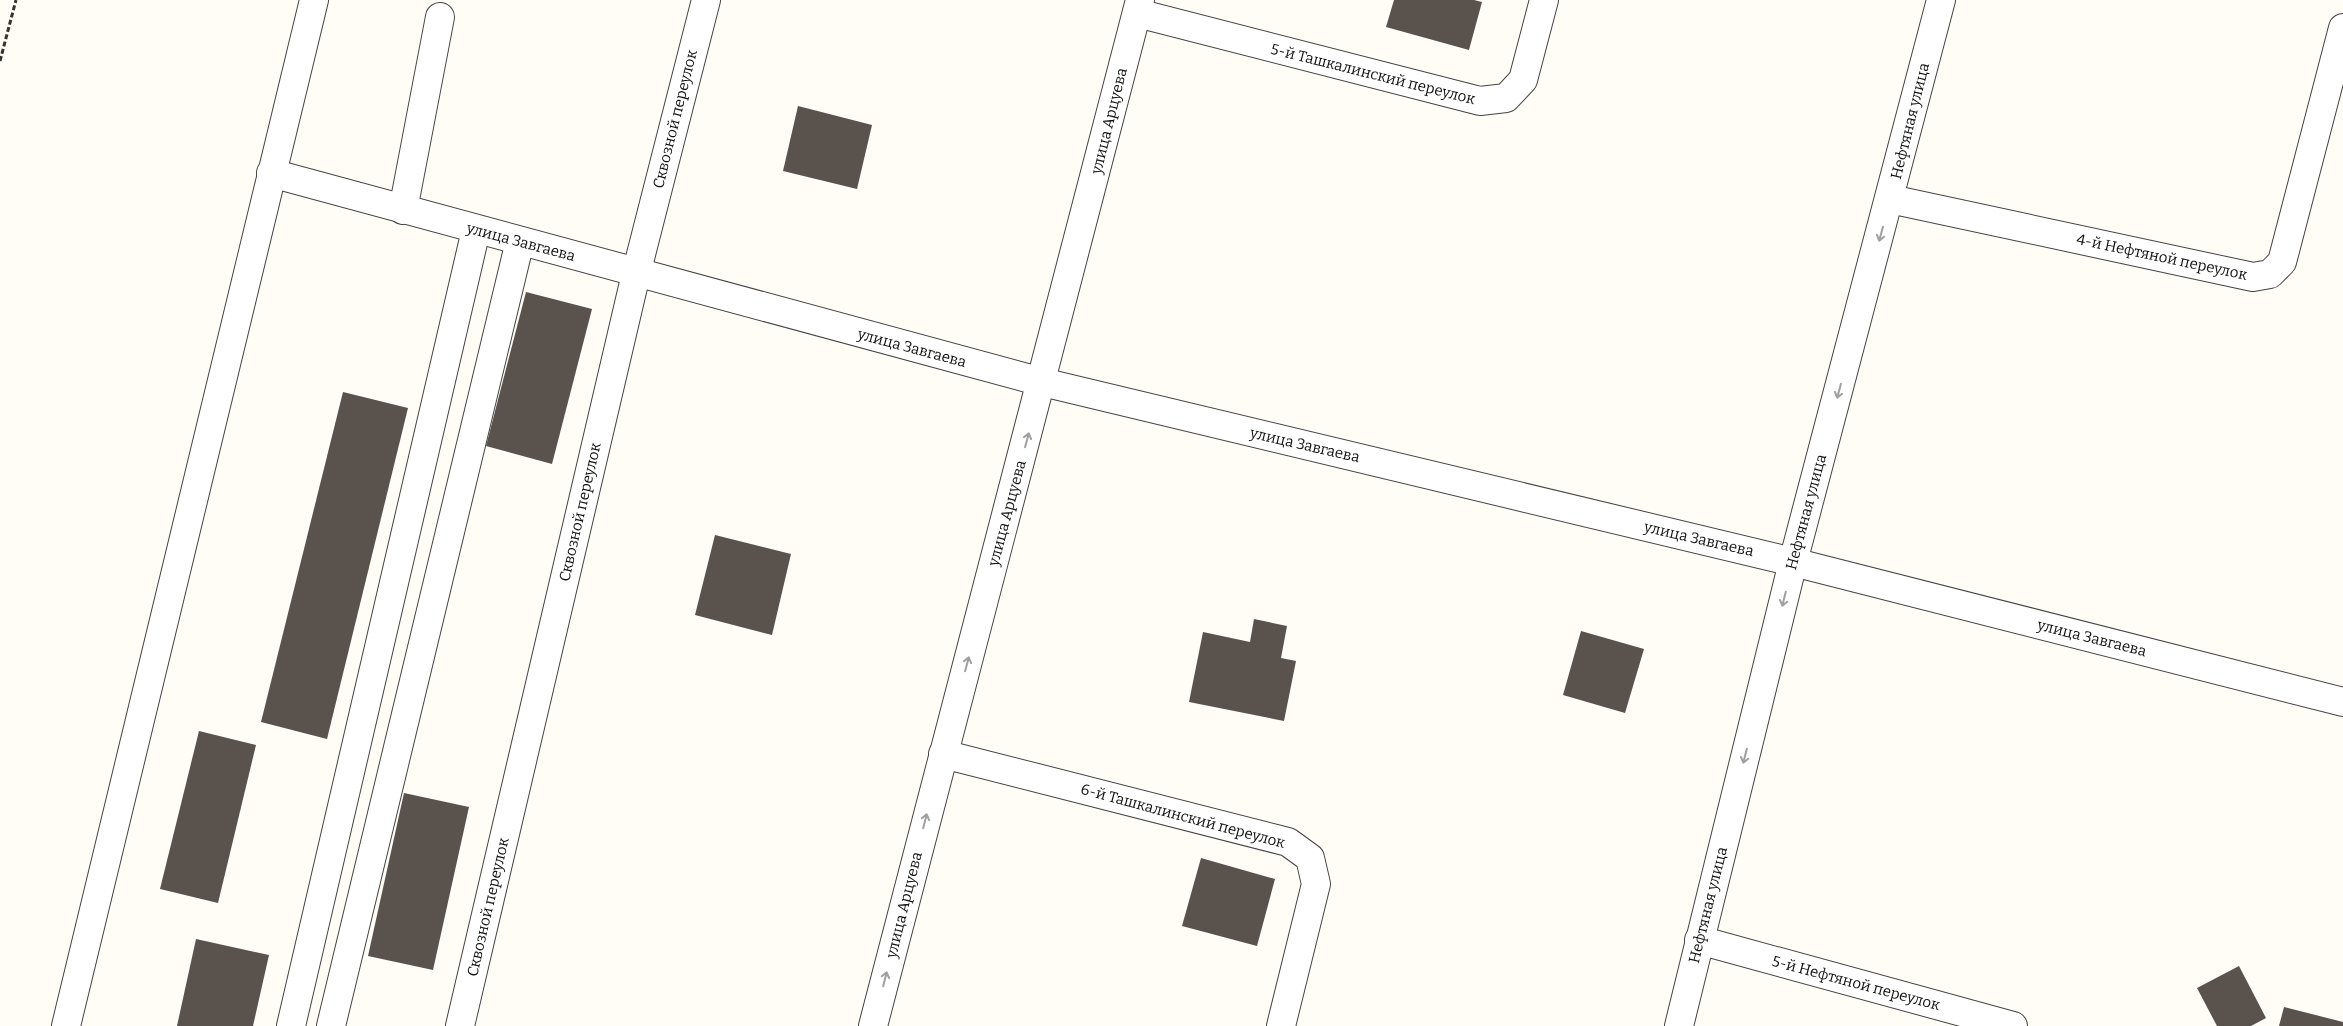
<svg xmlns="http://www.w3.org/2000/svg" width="2343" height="1026" font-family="Bitter,serif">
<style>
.building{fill:#5a524d}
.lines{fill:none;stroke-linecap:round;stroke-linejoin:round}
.minor-casing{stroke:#444;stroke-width:30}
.path{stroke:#333;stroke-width:3;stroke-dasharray:5 2.5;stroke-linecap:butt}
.minor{stroke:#fff;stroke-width:28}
.oneway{stroke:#a0a0a0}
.labels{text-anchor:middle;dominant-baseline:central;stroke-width:5;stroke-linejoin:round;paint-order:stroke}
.street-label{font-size:15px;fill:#111;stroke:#fff}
</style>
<rect width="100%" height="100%" fill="#fffdf5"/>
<g class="building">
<path d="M1394 0H1474L1482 2 1469 50 1386 27Z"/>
<path d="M798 106 872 125 857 189 783 171Z"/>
<path d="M526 292 592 309 552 464 486 446Z"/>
<path d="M343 392 408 408 327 739 261 722Z"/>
<path d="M715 535 791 554 772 635 695 615Z"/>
<path d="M1254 619 1287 626 1281 658 1296 661 1284 721 1189 702 1203 632 1250 642Z"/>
<path d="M1581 631 1644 649 1625 713 1563 695Z"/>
<path d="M199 731 256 745 218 903 160 889Z"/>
<path d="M404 793 469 807 433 970 368 956Z"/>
<path d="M1201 858 1275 879 1257 946 1182 926Z"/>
<path d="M196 939 269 955 253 1026H177Z"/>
<path d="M2239 966 2266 1018 2251 1026H2217L2197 988Z"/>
<path d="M2284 1007 2343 1022V1026H2279Z"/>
</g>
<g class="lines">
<defs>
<g id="minor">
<path d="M1137 13 1480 101 1506 98 1523 80 1544 0"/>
<path d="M271 173 1042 382 1793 562 2343 702"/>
<path d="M1890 199 2253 277 2270 274 2282 262 2343 28"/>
<path d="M403 210 440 17"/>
<path d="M943 754 1288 842 1310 858 1316 884 1281 1026"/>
<path d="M1699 940 2013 1026"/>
<path d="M66 1026 314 0"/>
<path d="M291 1026 476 230"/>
<path d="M331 1026 520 241"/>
<path d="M460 1026 636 274 706 0"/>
<path d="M873 1026 1140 0"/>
<path d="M1679 1026 1793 562 1941 0"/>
</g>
</defs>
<use href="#minor" class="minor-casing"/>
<path class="path" d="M0 61 16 0"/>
<use href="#minor" class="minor"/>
</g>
<defs><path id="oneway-shaft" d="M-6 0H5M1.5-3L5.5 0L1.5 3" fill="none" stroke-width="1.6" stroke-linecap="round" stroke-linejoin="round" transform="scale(1.25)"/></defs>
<g class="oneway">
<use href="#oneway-shaft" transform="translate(1881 234) rotate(105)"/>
<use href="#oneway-shaft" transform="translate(1839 391) rotate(105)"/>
<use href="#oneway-shaft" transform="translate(1027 440) rotate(-75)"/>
<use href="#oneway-shaft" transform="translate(1784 599) rotate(104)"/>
<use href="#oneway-shaft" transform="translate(967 664) rotate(-75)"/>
<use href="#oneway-shaft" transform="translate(1745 756) rotate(104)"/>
<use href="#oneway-shaft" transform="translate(925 821) rotate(-76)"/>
<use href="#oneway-shaft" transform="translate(885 979) rotate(-76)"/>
</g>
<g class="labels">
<g class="street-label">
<text transform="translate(1373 74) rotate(14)">5-й Ташкалинский переулок</text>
<text transform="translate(675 119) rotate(-76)">Сквозной переулок</text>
<text transform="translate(1109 121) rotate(-76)">улица Арцуева</text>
<text transform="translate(1910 121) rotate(-76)">Нефтяная улица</text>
<text transform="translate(521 242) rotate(15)">улица Завгаева</text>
<text transform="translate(2162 257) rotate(12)">4-й Нефтяной переулок</text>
<text transform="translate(912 348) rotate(15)">улица Завгаева</text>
<text transform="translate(1305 445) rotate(13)">улица Завгаева</text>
<text transform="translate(580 512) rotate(-77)">Сквозной переулок</text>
<text transform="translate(1806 512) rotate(-75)">Нефтяная улица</text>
<text transform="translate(1007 513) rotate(-75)">улица Арцуева</text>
<text transform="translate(1699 539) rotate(13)">улица Завгаева</text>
<text transform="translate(2092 638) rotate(14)">улица Завгаева</text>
<text transform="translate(1183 816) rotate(15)">6-й Ташкалинский переулок</text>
<text transform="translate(904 905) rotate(-76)">улица Арцуева</text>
<text transform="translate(1708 905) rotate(-76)">Нефтяная улица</text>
<text transform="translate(488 907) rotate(-77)">Сквозной переулок</text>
<text transform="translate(1856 983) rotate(15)">5-й Нефтяной переулок</text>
</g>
</g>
</svg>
